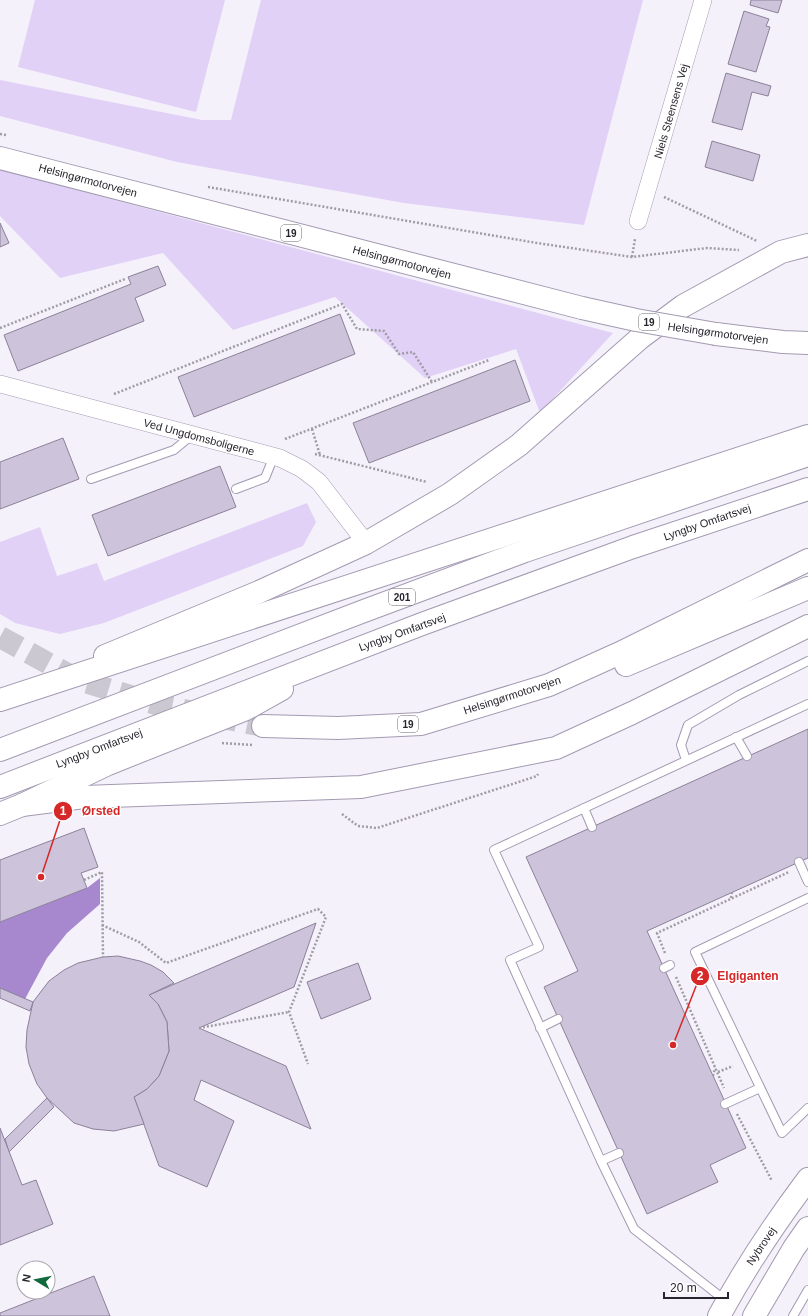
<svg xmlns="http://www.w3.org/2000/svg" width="808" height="1316" font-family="Arial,sans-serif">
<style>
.green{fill:#e1d1f7}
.water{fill:#a787ce}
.building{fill:#cdc3db;stroke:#8b8198}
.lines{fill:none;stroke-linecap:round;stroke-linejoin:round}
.highway-tunnel{stroke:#ccc8d2;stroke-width:22;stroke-dasharray:22 11;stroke-linecap:butt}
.lane-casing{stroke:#a39ab1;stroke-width:10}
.street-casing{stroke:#a39ab1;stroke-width:18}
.secondary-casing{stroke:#a39ab1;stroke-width:24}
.highway-casing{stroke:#a39ab1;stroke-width:24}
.path{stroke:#a09ca5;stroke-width:2.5;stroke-dasharray:2 2;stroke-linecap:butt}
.lane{stroke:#fff;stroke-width:8}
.street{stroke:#fff;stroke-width:17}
.secondary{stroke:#fff;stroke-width:22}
.highway{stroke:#fff;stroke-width:22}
.highway-bridge-casing{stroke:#a39ab1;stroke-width:24;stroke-linecap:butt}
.highway-bridge{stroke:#fff;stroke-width:22}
.labels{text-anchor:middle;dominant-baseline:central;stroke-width:3;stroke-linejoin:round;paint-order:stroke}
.shield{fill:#fff;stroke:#68666c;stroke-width:1}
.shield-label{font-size:10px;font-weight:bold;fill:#28242d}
.street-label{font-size:11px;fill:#28242d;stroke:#fff}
.leader{fill:none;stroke:#d62828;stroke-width:1.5}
.callout-dot{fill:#d62828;stroke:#fff;stroke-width:1.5}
.mark-label{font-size:12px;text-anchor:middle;font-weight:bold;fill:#fff}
.callout-label{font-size:12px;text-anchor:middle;font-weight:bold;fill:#d62828;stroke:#fff;stroke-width:3;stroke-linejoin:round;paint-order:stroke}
</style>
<rect width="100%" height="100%" fill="#f5f1fb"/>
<g class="green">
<path d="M35 0H225L196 112 18 67Z"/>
<path d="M261 0H643L584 225 404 203 177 162 0 116V80L202 120H231Z"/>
<path d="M0 170 88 193 613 333 540 413 516 349 425 378 335 297 233 330 163 253 60 278 0 216Z"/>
<path d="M307 503 316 522 303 546 104 623 60 634 15 623 0 614V542L40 527 57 576 97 563 104 581Z"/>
</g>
<path class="water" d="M100 878V904L67 933 47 958 25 999 0 988V922L87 888Z"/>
<g class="building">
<path d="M751 0H782L778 13 750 5Z"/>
<path d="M744 11 769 19 766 26 770 27 756 72 728 64Z"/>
<path d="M726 73 771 86 768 96 752 92 742 130 712 122Z"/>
<path d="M712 141 760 155 753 181 705 167Z"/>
<path d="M0 223 9 243 0 247Z"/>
<path d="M158 266 166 285 135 298 144 321 18 371 4 335 131 284 128 277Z"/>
<path d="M340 314 355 354 194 417 178 377Z"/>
<path d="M515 360 530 401 369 463 353 423Z"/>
<path d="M63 438 79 479 0 509V462Z"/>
<path d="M220 466 236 507 108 556 92 515Z"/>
<path d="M808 729V858L647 931 746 1148 710 1165 718 1182 647 1214 544 987 578 971 526 857Z"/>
<path d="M84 828 98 867 81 873 87 888 0 922V860Z"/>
<path d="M316 923 294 987 199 1028 286 1066 311 1129 201 1080 194 1100 234 1121 207 1187 159 1166 134 1097 147 1089 159 1076 169 1051 167 1022 158 1004 149 995Z"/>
<path d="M118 956 140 961 151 965 163 972 174 983 149 995 158 1004 167 1022 169 1051 159 1076 147 1089 134 1097 144 1124 114 1131 93 1129 74 1123 47 1098 37 1084 29 1064 26 1047 27 1030 33 1002 49 981 64 970 78 963 103 957Z"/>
<path d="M358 963 371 999 321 1019 307 982Z"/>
<path d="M0 988 33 1002 30 1011 0 998Z"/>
<path d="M47 1098 54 1107 9 1152 5 1139Z"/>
<path d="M0 1128 22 1185 36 1180 53 1224 0 1245Z"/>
<path d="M94 1276 110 1316H0V1313Z"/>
</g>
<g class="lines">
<path class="highway-tunnel" d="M0 637 79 680 159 705 263 726"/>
<defs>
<g id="lane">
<path d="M91 479 174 450 192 435"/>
<path d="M236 489 265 478 274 456"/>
<path d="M736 737 747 756"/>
<path d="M686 760 681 745 688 725 739 695 808 661"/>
<path d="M584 808 592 827"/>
<path d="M799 862 808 882"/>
<path d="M808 898 695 952 782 1133 808 1108"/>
<path d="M664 968 670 965"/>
<path d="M540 1028 558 1019"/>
<path d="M725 1104 760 1088"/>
<path d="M601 1161 619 1153"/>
<path d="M726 1301 634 1229 601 1161 510 960 539 947 494 850 808 704"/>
<path d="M793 1316 808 1290"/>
</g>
<g id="street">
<path d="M638 221 703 0"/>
<path d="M0 384 280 458 302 469 319 482 366 543"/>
</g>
<g id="secondary">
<path d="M105 656 259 592 366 543 450 494 519 445 640 338 683 306 781 252 808 245"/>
<path d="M0 814 22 805 84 797 361 787 556 748 632 713 808 626"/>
<path d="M719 1316C745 1268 775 1223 808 1179"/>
<path d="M754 1316 794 1248 808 1228"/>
</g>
<g id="highway">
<path d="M0 158 582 308"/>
<path d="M716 334 783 342 808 343"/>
<path d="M626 665 808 588"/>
<path d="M0 700 808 436"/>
<path d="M263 726 338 728 421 724 549 685 620 653 808 560"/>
<path d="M0 750 364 611 525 551 808 455"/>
<path d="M0 787 422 624 633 547 808 489"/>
<path d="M22 805 108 764 246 709 282 689"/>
</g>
</defs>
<use href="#lane" class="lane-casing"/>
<use href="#street" class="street-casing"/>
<use href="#secondary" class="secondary-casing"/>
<use href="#highway" class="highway-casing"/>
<g class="path">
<path d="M0 134 6 135"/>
<path d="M208 187 537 243 632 257 707 248 739 250"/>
<path d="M664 197 757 241"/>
<path d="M632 257 635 239"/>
<path d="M0 328 125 279"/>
<path d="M114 394 342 304 357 329 384 331 399 354 413 352 432 382"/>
<path d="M312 429 320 455"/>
<path d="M285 439 489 360"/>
<path d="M315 454 427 482"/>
<path d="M222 743 253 745"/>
<path d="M342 814 358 826 377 828 537 776 538 774"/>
<path d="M84 880 102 872 103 957"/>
<path d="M731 898 732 892"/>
<path d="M102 925 139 942 166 963 318 909 326 917 289 1012 308 1064"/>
<path d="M665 953 657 933 789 872"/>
<path d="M676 977 724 1088"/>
<path d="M199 1028 289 1012"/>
<path d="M718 1072 733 1066"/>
<path d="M713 1076 715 1068"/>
<path d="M737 1114 772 1181"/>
</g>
<use href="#lane" class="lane"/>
<use href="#street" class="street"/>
<use href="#secondary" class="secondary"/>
<use href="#highway" class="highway"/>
<defs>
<path id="highway-bridge" d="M582 308 636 320 716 334"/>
</defs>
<use href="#highway-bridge" class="highway-bridge-casing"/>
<use href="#highway-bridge" class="highway-bridge"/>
</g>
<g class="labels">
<g class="shield">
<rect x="281" y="225" width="20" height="16" rx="3"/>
<rect x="639" y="314" width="20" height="16" rx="3"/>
<rect x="389" y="589" width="26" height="16" rx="3"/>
<rect x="398" y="716" width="20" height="16" rx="3"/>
</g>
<g class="shield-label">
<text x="291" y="233">19</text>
<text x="649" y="322">19</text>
<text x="402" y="597">201</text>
<text x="408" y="724">19</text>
</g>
<g class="street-label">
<text transform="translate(671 111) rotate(-74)">Niels Steensens Vej</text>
<text transform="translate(88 180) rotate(15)">Helsingørmotorvejen</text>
<text transform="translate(402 262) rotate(15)">Helsingørmotorvejen</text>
<text transform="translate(718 333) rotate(8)">Helsingørmotorvejen</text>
<text transform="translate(199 437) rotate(15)">Ved Ungdomsboligerne</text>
<text transform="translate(707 522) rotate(-19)">Lyngby Omfartsvej</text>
<text transform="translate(402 632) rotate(-20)">Lyngby Omfartsvej</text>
<text transform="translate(512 695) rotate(-18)">Helsingørmotorvejen</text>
<text transform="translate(99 748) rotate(-21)">Lyngby Omfartsvej</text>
<text transform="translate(761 1246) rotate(-56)">Nybrovej</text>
</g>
</g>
<path class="leader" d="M41 877L63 811M673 1045L700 976"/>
<g class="callout-dot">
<circle cx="41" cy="877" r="4"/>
<circle cx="673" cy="1045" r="4"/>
<circle cx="63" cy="811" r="10"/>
<circle cx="700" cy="976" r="10"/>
</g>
<g class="mark-label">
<text x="63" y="815">1</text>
<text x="700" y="980">2</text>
</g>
<g class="callout-label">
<text x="101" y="815">Ørsted</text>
<text x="748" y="980">Elgiganten</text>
</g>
<g transform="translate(36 1280) rotate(280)"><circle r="19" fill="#ffffff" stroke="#a9a7ab"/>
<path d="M0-3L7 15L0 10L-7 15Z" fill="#11693c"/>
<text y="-6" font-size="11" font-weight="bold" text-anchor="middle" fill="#28242d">N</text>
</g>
<path d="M664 1292v6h64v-6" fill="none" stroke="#28242d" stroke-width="2"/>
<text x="670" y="1292" font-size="12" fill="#28242d" stroke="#ffffff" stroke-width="3" paint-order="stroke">20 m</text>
</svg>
